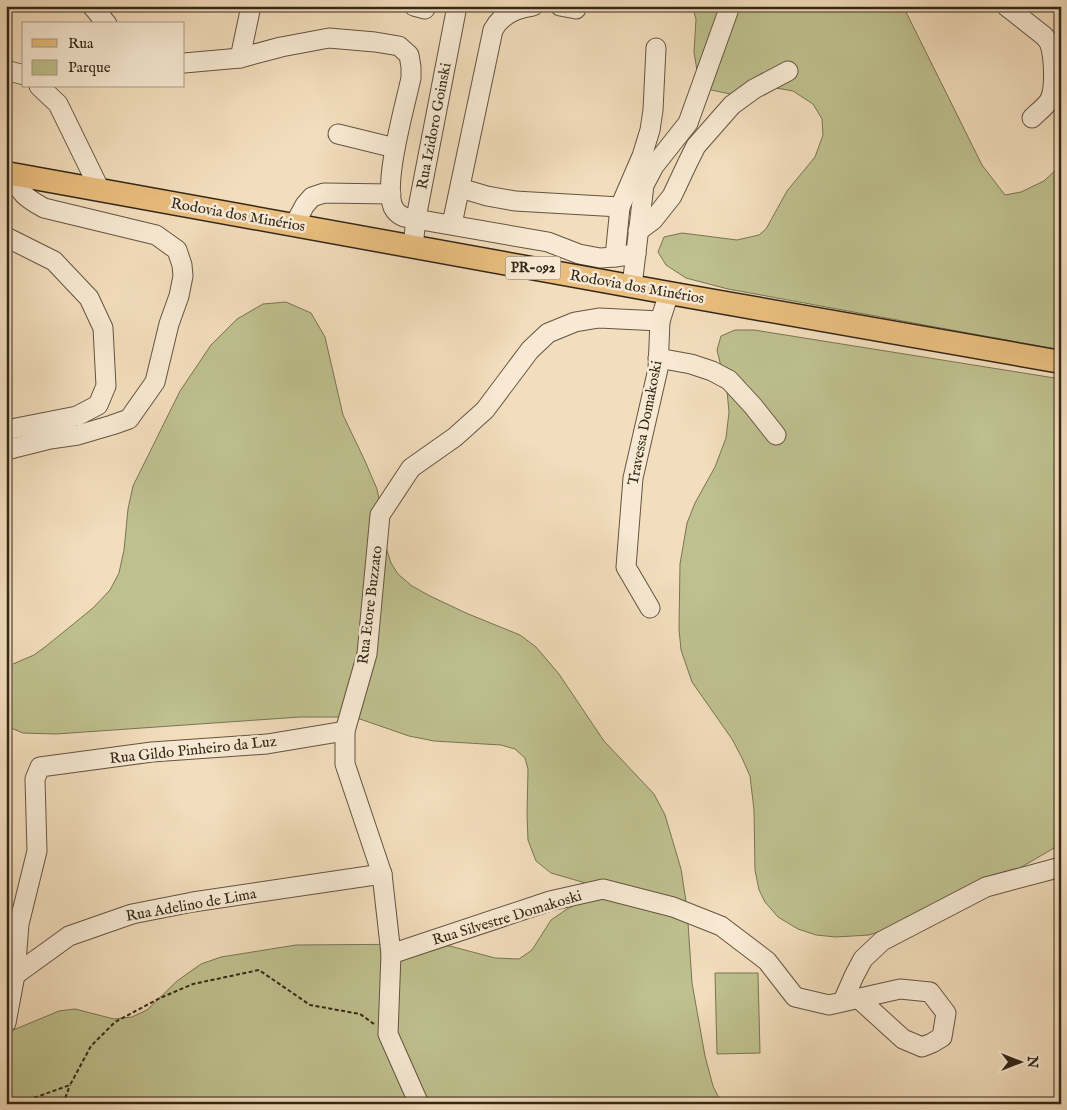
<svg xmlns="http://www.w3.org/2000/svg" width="1067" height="1110" font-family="'IM FELL English',serif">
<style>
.green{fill:#bec08e;stroke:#797453}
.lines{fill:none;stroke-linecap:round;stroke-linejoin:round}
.minor-casing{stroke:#645441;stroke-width:21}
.major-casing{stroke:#342718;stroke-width:25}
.path{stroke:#342718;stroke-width:2;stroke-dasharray:4 2.5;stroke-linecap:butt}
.minor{stroke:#f7e9d3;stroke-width:19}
.major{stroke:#e9be7e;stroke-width:22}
.labels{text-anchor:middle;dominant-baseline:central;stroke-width:5;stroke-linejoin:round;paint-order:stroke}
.shield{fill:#f7e9d3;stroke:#6e6150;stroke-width:1}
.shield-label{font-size:14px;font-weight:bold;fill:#342718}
.street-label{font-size:15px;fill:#342718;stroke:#f7e9d3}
</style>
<rect width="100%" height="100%" fill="#f2ddbc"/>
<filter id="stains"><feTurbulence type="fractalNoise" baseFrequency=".004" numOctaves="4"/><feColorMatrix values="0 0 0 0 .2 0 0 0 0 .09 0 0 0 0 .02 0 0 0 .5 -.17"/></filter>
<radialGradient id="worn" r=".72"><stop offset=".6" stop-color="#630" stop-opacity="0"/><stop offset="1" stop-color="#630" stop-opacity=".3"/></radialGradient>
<g class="green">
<path d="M692 6H903L982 165 1005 195 1021 192 1044 181 1061 165V350L728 289 686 278 666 265 658 252 664 237 682 233 737 240 759 235 766 229 787 191 815 157 823 135 822 119 813 104 793 91 776 88 730 94 707 89 698 77 694 52 696 19Z"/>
<path d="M286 302 311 313 325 337 343 415 365 461 377 489 381 508 385 544 391 563 398 574 412 586 430 596 466 613 520 635 536 647 559 674 604 741 654 794 665 815 681 869 687 908 692 983 705 1056 713 1086 722 1104H6V1033L59 1011 75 1009 114 1019 132 1017 147 1010 177 981 201 964 221 957 296 945 429 944 450 946 495 958 519 959 532 950 551 920 567 909 593 896 589 884 551 873 536 861 528 840 527 815 528 769 525 758 515 749 501 745 434 741 409 736 360 719 342 717H300L56 734 23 733 6 726V667L34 655 45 647 93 608 110 590 119 573 124 550 128 509 133 486 180 391 211 345 237 319 263 304Z"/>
<path d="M735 330H754L1061 379V844L975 894 918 919 869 935 836 937 816 935 798 929 778 917 765 902 759 890 755 870 754 810 750 776 742 758 732 739 692 682 681 650 679 629 680 564 687 523 695 503 715 467 726 438 729 412 727 391 717 350 721 336Z"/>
<path d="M715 973H758L760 1053 717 1054Z"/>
</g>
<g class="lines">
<defs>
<g id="minor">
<path d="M92 6 107 24"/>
<path d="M414 6 425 9"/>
<path d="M560 6 576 9"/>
<path d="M1006 6 1044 36C1045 37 1048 41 1049 42 1054 54 1056 90 1049 101 1045 107 1037 113 1032 118"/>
<path d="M240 58 251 6"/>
<path d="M184 63 240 58 281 47 329 38 375 42 399 46 409 55 411 67V78C405 106 383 182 393 207 396 213 399 215 404 217L548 242 579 254 600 258 615 257 636 254"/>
<path d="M6 70 24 75"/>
<path d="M39 86 58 104 100 190"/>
<path d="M338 134 395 148"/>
<path d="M460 188 487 196 515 201 620 207"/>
<path d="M452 224 493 30C501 15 516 8 533 6"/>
<path d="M294 225 305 205 312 197 324 193 391 194"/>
<path d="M638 231 653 220 672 196 688 162 696 146 732 105 754 89 788 71"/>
<path d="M6 237 54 261 89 298 103 328 106 386 98 405 77 416 6 430"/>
<path d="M413 247 416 218 457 6"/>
<path d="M615 257 620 207 642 156 650 130 653 110 656 48"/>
<path d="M632 286 644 185 654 166 688 123 730 6"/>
<path d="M658 358 691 364 712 371 729 380 753 406 776 435"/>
<path d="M6 450 50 439 78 435 112 425 129 419 155 382 169 324 179 296 183 276 182 265 177 250 156 235 44 208C24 197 21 194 11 173"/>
<path d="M650 608 626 567 633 478 658 369 660 321"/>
<path d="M391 954 550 901 603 889 673 907 721 926 767 961 795 997 829 1005 900 989 930 992 946 1013 942 1037 932 1043 922 1047 903 1039 858 998"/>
<path d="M15 975 69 936 132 914 193 902 382 874"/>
<path d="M843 1001 854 976 863 959 882 941 986 887 1061 867"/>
<path d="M6 1023 15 975 19 924 37 851 35 779 40 767 152 752 267 744 345 731"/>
<path d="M419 1104 388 1034 391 954 382 874 345 764V731L367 654 380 515 411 468 455 437 485 410 530 350 548 333 575 322 599 318 660 321 669 293"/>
</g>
<path id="major" d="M6 173 669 293 1061 362"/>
</defs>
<use href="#minor" class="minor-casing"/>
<use href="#major" class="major-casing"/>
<g class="path">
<path d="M9 1104 28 1100 70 1085 91 1046 115 1022 160 998 193 984 259 970 310 1005 360 1014 374 1024"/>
<path d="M63 1104 70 1085"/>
</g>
<use href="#minor" class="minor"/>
<use href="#major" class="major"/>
</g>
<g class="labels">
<rect class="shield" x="505.5" y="256.5" width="55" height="23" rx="4"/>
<g class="shield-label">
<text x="533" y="268">PR-092</text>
</g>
<g class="street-label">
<text transform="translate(434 126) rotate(-79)">Rua Izidoro Goinski</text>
<text transform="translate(238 215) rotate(10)">Rodovia dos Minérios</text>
<text transform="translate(637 287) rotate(10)">Rodovia dos Minérios</text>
<text transform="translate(645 423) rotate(-79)">Travessa Domakoski</text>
<text transform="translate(370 605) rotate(-83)">Rua Etore Buzzato</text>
<text transform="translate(193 750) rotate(-6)">Rua Gildo Pinheiro da Luz</text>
<text transform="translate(191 905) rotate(-10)">Rua Adelino de Lima</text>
<text transform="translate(507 918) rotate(-17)">Rua Silvestre Domakoski</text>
</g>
</g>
<rect width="1067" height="1110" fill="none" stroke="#f2ddbc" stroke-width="25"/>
<rect x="8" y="8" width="1052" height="1095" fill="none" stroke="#342718" stroke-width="2.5"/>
<rect x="12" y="12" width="1042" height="1085" fill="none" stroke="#342718"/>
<rect x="22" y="22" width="162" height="65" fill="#f7e9d3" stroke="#a99b88"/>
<rect x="32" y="39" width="25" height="8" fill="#e9be7e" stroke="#a99b88"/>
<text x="68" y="48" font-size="15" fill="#342718">Rua</text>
<rect x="32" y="60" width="25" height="15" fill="#bec08e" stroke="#a99b88"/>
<text x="68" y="72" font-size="15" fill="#342718">Parque</text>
<g transform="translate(1020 1062) rotate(90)" stroke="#f7e9d3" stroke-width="4" paint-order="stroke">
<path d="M0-4L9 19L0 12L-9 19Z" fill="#342718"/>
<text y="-8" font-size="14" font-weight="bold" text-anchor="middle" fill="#342718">N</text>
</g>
<rect width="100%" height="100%" filter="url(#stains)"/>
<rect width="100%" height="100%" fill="url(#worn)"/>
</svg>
